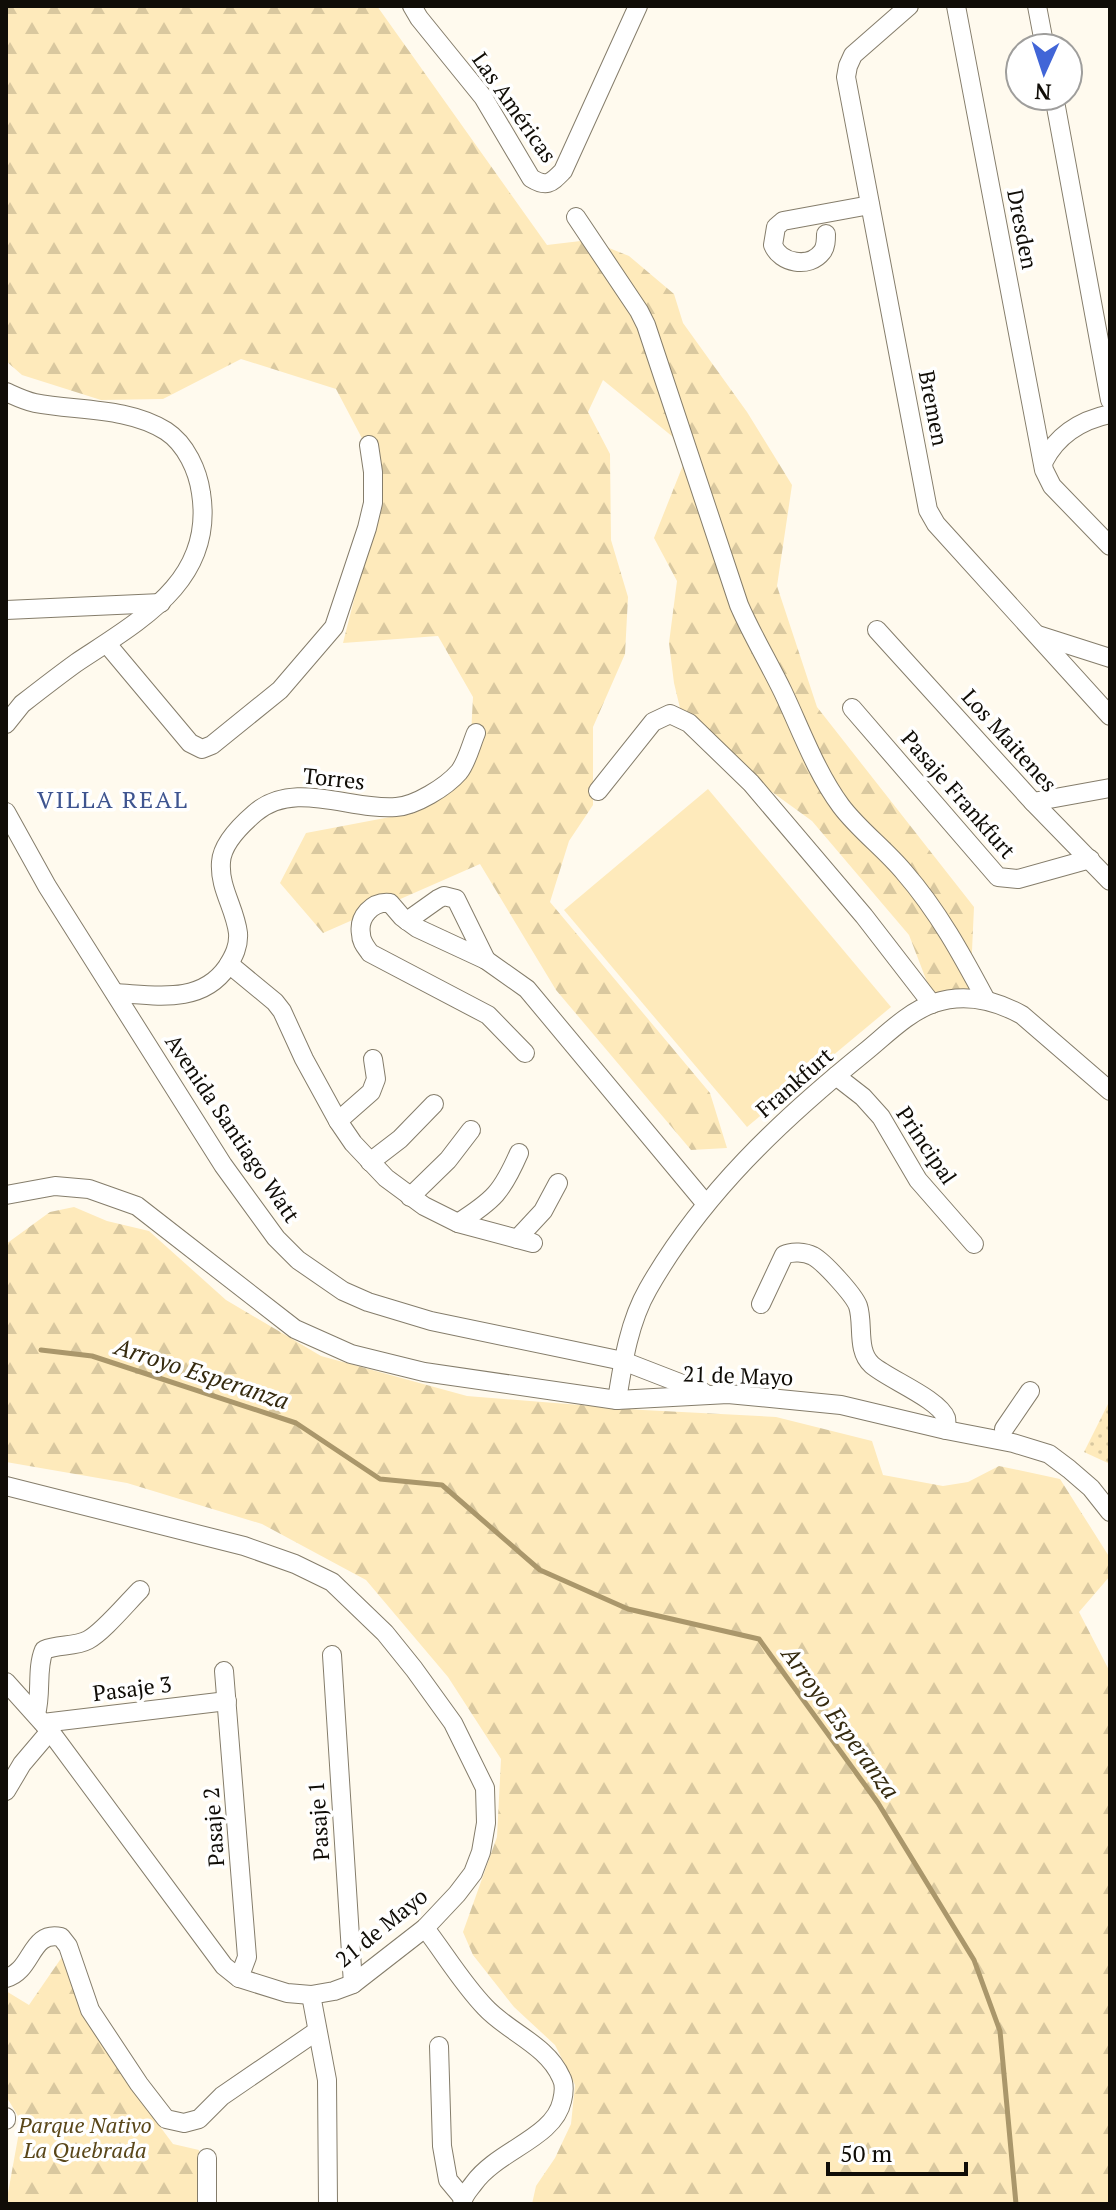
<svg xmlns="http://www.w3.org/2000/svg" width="1116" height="2210" font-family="'PT Serif',serif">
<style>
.grass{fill:url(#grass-dots)}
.forest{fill:url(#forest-firs)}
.pitch{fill:#feeabb}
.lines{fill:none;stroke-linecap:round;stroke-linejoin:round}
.stream{stroke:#aa976b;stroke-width:5}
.minor-casing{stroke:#857d6b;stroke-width:20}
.minor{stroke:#fff;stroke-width:18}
.labels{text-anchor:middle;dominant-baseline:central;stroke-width:7;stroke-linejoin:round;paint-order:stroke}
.street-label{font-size:22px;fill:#100d07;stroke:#fff}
.park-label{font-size:22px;font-style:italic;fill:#594619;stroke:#fff}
.neighbourhood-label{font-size:24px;letter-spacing:2px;fill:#3e548f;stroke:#fff}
.water-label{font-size:24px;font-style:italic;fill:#352a0f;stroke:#fff}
</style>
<defs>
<pattern id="grass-dots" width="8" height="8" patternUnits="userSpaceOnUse" patternTransform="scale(2)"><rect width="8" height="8" fill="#feeabb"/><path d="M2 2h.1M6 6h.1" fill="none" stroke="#d9c89f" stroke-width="1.8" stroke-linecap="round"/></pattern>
<pattern id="forest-firs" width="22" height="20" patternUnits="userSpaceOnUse" patternTransform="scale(2)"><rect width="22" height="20" fill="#feeabb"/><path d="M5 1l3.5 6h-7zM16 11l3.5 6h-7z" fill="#d9c89f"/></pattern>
</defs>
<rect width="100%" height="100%" fill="#fffaee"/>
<path class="grass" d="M1110 1400V1464L1084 1452Z"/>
<g class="forest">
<path d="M6 6H377L547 245 589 240 629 256 674 294 683 323 747 412 792 485 777 586 817 707 974 907 970 995H932L909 935 812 821 685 729 674 683 669 643 677 581 654 538 689 450 603 380 588 412 610 454 611 540 628 597 625 654 593 727V805L569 841 550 902 710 1093 727 1148 691 1150 556 990 480 864 323 933 280 883 306 833 406 814 470 754 473 697 438 636 343 643 377 509 365 444 336 389 241 359 163 399 101 400 22 375 6 361Z"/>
<path d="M74 1207 107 1221 149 1231 226 1300 321 1356 467 1396 643 1410 776 1417 872 1441 883 1475 943 1486 968 1482 999 1466 1060 1479 1110 1558V1576L1079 1612 1110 1672V2204H532L536 2186 555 2158 571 2124 575 2085 555 2045 514 2007 473 1955 463 1932 497 1837 501 1759 448 1677 366 1580 262 1524 127 1483 6 1462V1244L50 1212Z"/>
<path d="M62 1957 83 2015 126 2081 173 2144 199 2150 197 2204H6L21 2121 6 2096V1991L29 2005Z"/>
</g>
<path class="pitch" d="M708 789 891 1007 747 1127 564 910Z"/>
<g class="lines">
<path class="stream" d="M41 1350 92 1356 296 1423 380 1479 442 1485 540 1570 628 1609 759 1639 878 1803 974 1960 1000 2031 1016 2204"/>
<defs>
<g id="minor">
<path d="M412 6 419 18 483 97 531 178C547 188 551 183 563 171L638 6"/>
<path d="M909 6 853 55 848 66 846 77 928 510 936 524 1110 716"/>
<path d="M956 6 1044 470 1052 486 1110 546"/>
<path d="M1037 6 1045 48"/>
<path d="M1054 96 1110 400"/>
<path d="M576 217 639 311 646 325 739 605C752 635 769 663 783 692 801 730 816 772 841 806 859 830 885 849 904 872 938 911 962 955 986 1000"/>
<path d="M826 234C826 240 826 247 822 252 809 269 780 263 773 245L776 227 783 221 870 205"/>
<path d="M6 392C15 396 25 401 35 403 77 411 128 407 166 431 186 444 198 471 201 493 215 581 139 621 76 663 58 676 40 690 22 704L6 724"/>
<path d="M1044 461C1058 434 1082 420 1110 414"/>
<path d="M6 610 161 603"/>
<path d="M877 630 1033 802 1110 881"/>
<path d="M1038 635 1110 658"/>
<path d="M107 644 190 743 202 749 212 745 280 690 334 627 367 528 373 503V472L369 445"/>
<path d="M852 708 998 877 1018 879 1090 859"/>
<path d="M598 791 653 722 670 714 689 723 751 783 864 916 932 1004"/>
<path d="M1033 802 1110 788"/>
<path d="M6 812 47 886 223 1165 276 1238 298 1260 343 1291 368 1302 431 1321 623 1361 703 1392"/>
<path d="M407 921 438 899 444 896 456 899 486 960"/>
<path d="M229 964 275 1002 282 1011 304 1059 338 1121 353 1143 386 1178 424 1206 458 1223 533 1243"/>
<path d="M115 993C154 995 201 1005 227 967 234 956 239 946 238 933 235 908 219 888 221 862 222 844 241 825 255 813 294 779 351 811 396 807 415 806 446 787 459 772 467 762 471 745 476 733"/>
<path d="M525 1053 488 1015 370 953C366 947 361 942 361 934 358 917 372 901 390 903L402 917 417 928 486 960 527 989 706 1204"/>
<path d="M836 1076 863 1097 881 1117 918 1180 974 1244"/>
<path d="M338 1121 371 1092 376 1079 373 1059"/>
<path d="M370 1162 400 1139 434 1104"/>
<path d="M6 1195 55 1186 89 1189 137 1206 295 1329 351 1354 424 1372 617 1400 728 1394 841 1405 946 1430 1013 1443 1049 1454 1069 1469 1091 1488 1110 1512"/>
<path d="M410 1197 448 1160 471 1130"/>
<path d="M458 1223C494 1200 502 1192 519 1153"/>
<path d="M517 1239 543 1211 558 1183"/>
<path d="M761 1304 784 1255C792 1251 805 1252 813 1256 824 1262 854 1295 858 1306 864 1324 856 1351 872 1365 888 1379 939 1399 946 1418 947 1423 946 1426 946 1430"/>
<path d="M617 1400C623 1362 629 1322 648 1289 702 1194 781 1120 865 1052 886 1035 908 1012 934 1003 964 993 995 1000 1022 1015L1110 1091"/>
<path d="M1004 1429 1030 1391"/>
<path d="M6 1486 244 1546 295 1564 332 1582 385 1633 414 1669 453 1723 485 1788 486 1823 481 1852 473 1873 457 1894 425 1928 353 1984 334 1991 311 1995 287 1993 239 1978 224 1966 50 1731 6 1682"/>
<path d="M332 1655 353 1984"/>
<path d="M224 1671 247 1957 239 1978"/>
<path d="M36 1714C42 1693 36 1669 44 1650 58 1644 75 1647 88 1640 103 1632 127 1603 140 1590"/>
<path d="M43 1723 227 1701"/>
<path d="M6 1791 22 1764 50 1731"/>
<path d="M425 1928C445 1954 462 1983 485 2007 508 2032 547 2045 561 2077 565 2084 564 2093 562 2101 554 2138 498 2150 474 2183 469 2190 463 2195 462 2204"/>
<path d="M6 1978C33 1971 30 1930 61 1937L68 1946 90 2010 139 2084 166 2119 184 2123 199 2119 222 2096 317 2031"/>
<path d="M311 1995 327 2080 328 2204"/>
<path d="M439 2046 442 2146 448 2180 463 2198"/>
<path d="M6 2117V2120"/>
<path d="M207 2204V2158"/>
</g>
</defs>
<use href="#minor" class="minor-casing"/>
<use href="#minor" class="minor"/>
</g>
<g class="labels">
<g class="street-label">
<text transform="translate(515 107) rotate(55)">Las Américas</text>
<text transform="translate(1023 229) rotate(79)">Dresden</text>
<text transform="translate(934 408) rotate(79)">Bremen</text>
<text transform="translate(1010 740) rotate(48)">Los Maitenes</text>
<text transform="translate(334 778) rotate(6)">Torres</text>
<text transform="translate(959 794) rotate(49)">Pasaje Frankfurt</text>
<text transform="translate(794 1082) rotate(-41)">Frankfurt</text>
<text transform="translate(233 1128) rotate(56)">Avenida Santiago Watt</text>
<text transform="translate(927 1145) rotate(56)">Principal</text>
<text transform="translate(738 1375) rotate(2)">21 de Mayo</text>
<text transform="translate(132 1688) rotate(-7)">Pasaje 3</text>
<text transform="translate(318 1821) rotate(-94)">Pasaje 1</text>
<text transform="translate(213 1827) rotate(-94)">Pasaje 2</text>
<text transform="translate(381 1927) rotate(-39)">21 de Mayo</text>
</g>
<g class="park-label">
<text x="85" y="2124">Parque Nativo<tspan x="85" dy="25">La Quebrada</tspan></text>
</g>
<g class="neighbourhood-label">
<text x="113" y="799">VILLA REAL</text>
</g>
<g class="water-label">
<text transform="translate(202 1373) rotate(18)">Arroyo Esperanza</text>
<text transform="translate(841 1722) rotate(54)">Arroyo Esperanza</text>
</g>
</g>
<rect width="1116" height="2210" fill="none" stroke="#100d07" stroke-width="16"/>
<g transform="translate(1044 72) rotate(183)"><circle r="38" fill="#ffffff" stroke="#9f9e9c" stroke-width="2"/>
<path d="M0-6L14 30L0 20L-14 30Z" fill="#4165d7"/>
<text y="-12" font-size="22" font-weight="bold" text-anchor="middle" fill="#100d07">N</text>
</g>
<path d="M828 2162v12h138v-12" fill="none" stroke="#100d07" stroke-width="4"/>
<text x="840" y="2162" font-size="24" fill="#100d07" stroke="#ffffff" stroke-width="6" paint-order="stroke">50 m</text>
</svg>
